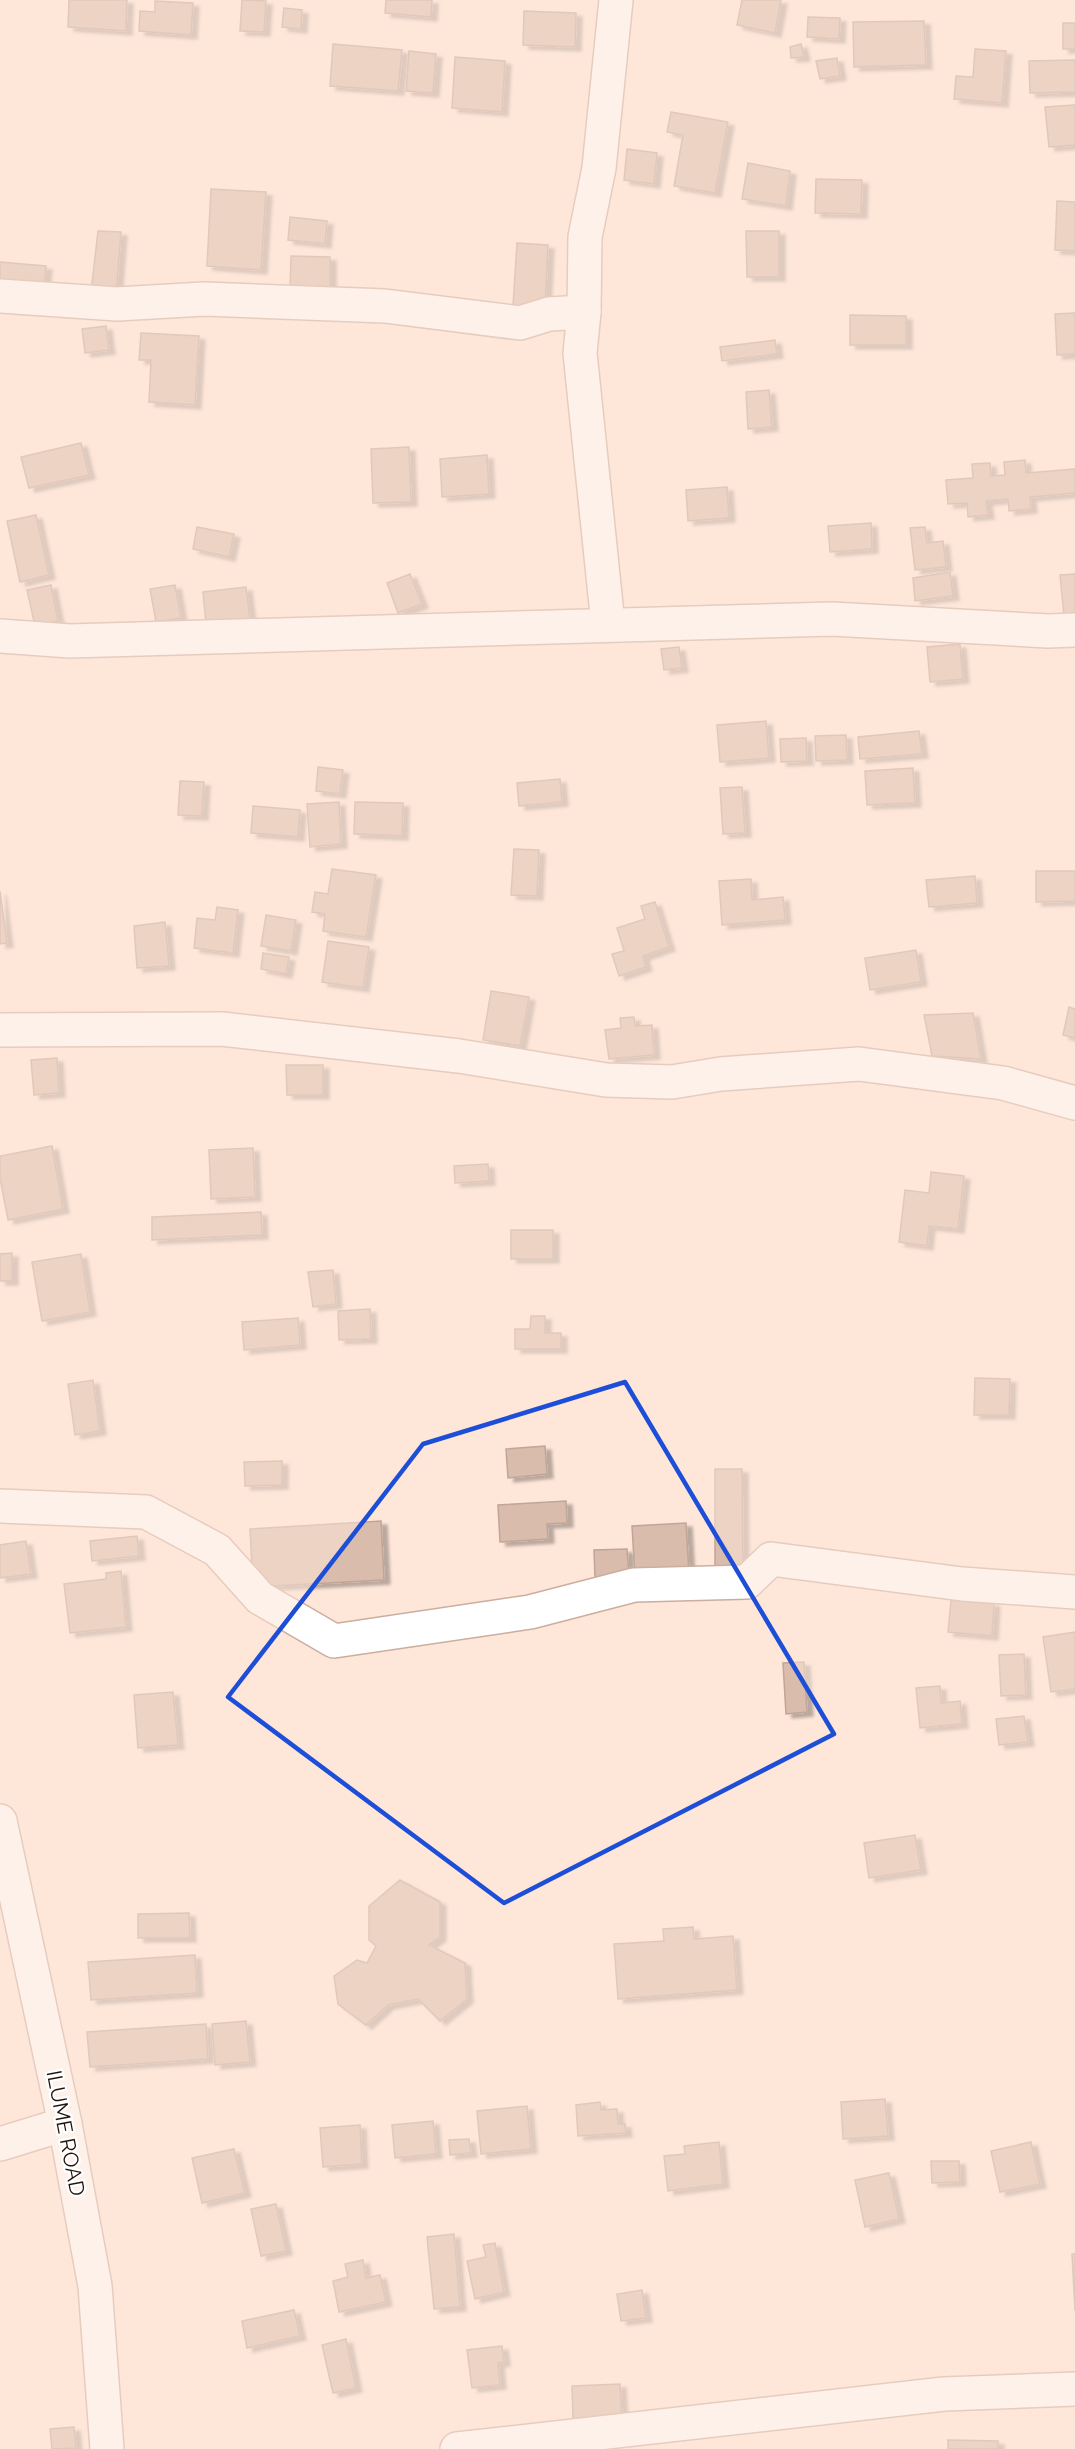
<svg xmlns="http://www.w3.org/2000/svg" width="1075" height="2449" font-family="Raleway,sans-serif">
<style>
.building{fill:#d9bcac;stroke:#c1a596;stroke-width:1.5;filter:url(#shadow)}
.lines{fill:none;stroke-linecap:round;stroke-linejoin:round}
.minor-casing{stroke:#cbae9f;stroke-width:36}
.minor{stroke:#fff;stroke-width:33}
.marked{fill:none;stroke:#1d4ed8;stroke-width:4.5;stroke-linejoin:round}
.labels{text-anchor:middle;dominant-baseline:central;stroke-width:4.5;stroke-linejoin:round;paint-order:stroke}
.street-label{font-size:21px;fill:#1f150f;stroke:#fff}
</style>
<defs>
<filter id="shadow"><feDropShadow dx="6" dy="4" stdDeviation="1.5" flood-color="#0004"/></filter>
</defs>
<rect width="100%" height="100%" fill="#fee6d9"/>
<g class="building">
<path d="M69 0H127L126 31 68 27Z"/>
<path d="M242 0 266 1 264 32 240 31Z"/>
<path d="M386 0H432L431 17 385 13Z"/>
<path d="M742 0H781L775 33 737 25Z"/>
<path d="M155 1 193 3 191 35 139 31 140 11 155 12Z"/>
<path d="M284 8 302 10 301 29 282 27Z"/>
<path d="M524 11 576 13 575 47 523 45Z"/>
<path d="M808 17 840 18 839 39 807 37Z"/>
<path d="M924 21 926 65 854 67 853 22Z"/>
<rect x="1063" y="23" width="12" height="26"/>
<path d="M333 44 402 50 398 91 330 86Z"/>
<path d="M801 44 804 57 791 58 790 47Z"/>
<path d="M975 49 1006 51 1002 103 954 99 956 76 973 77Z"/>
<path d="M409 51 436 54 433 93 406 91Z"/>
<path d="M455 57 505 61 502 112 452 108Z"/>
<path d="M837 58 840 76 820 79 816 61Z"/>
<path d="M1075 60V92L1030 93 1029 61Z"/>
<path d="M1075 105V145L1049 147 1045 107Z"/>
<path d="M671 112 728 122 715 193 674 186 683 135 667 132Z"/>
<path d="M627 149 657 153 654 184 624 180Z"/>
<path d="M748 163 790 171 786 206 742 199Z"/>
<path d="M816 179 862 180 861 214 815 213Z"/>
<path d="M211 189 266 192 261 270 207 266Z"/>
<path d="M1057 201 1075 202V251L1055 250Z"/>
<path d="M290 217 327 221 325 244 288 240Z"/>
<path d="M98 231 121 232 116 294 91 292Z"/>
<path d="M746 231H779V277H747Z"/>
<path d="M517 243 548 245 545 308 513 306Z"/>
<path d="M291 256 330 257V289L290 288Z"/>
<path d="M0 262 46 266 44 290 0 287Z"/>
<path d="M1075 313V354L1057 355 1055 314Z"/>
<path d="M850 315 906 316V345H850Z"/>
<path d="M106 326 109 350 85 353 82 329Z"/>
<path d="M141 333 199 336 195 405 149 402 151 360H139Z"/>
<path d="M775 340 777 354 722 361 720 347Z"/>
<path d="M769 390 772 427 748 429 746 392Z"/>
<path d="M81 443 89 475 29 488 21 457Z"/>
<path d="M409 447 411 502 373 503 371 449Z"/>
<path d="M487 455 489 494 442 497 440 459Z"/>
<path d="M1025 460 1026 473 1075 469V493L1030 497 1031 509 1009 511 1008 499 986 501 988 515 968 517 967 503 948 504 946 480 973 478 972 464 990 463 991 476 1005 475 1004 462Z"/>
<path d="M727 487 729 518 688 521 686 490Z"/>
<path d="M36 515 49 575 20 582 7 521Z"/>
<path d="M871 523 872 549 830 552 828 526Z"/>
<path d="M197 527 234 534 229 557 193 549Z"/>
<path d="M925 527 927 543 943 541 946 567 915 570 910 528Z"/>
<path d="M950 572 953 596 915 601 913 578Z"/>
<path d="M410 574 422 604 398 613 387 583Z"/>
<path d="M1075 574V615L1064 616 1060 575Z"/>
<path d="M51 585 58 621 35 626 27 590Z"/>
<path d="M175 585 181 618 156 622 150 589Z"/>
<path d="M246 587 250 619 206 624 203 592Z"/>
<path d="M960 644 963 679 930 682 927 647Z"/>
<path d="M679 647 682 668 664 670 661 649Z"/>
<path d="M766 721 769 758 720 762 717 725Z"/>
<path d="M919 731 922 754 860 759 858 737Z"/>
<path d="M846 735 847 760 816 761 815 736Z"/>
<path d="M806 738 807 761 781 762 780 739Z"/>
<path d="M318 767 343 770 340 794 316 791Z"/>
<path d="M913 768 915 803 867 805 865 771Z"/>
<path d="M560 779 562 802 519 806 517 783Z"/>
<path d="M180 781 204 782 202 816 178 815Z"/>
<path d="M742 787 745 833 723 834 720 788Z"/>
<path d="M339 802 341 844 310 847 307 804Z"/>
<path d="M355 802 403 803 402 836 354 834Z"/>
<path d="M253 806 300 810 298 837 251 833Z"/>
<path d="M514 849 539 850 537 896 511 895Z"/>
<path d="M332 869 376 875 366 937 323 931 325 914 312 912 315 892 328 894Z"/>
<path d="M1036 871H1075V901L1036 902Z"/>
<path d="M975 876 977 903 929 907 926 880Z"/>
<path d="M751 879 752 900 783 897 785 920 722 925 719 881Z"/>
<path d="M0 891 7 943 0 944Z"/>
<path d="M655 902 669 947 643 956 646 967 619 976 612 954 624 951 617 928 645 919 641 906Z"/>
<path d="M217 907 238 910 233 953 194 948 197 918 215 920Z"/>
<path d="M266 915 296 920 291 951 261 946Z"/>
<path d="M165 922 169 966 137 968 134 926Z"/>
<path d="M328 941 369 947 363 988 322 982Z"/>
<path d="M916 950 921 982 870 990 865 958Z"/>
<path d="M263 953 289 957 286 974 261 969Z"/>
<path d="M491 991 529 997 520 1046 483 1040Z"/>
<path d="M1069 1007 1075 1009V1038L1063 1035Z"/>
<path d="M973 1013 981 1059 932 1056 924 1015Z"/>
<path d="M634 1017 635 1026 652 1025 654 1055 609 1059 605 1030 621 1028 620 1018Z"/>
<path d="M57 1058 59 1093 34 1095 31 1060Z"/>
<path d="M286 1065H323V1095H287Z"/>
<path d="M52 1146 63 1209 8 1220 0 1178V1156Z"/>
<path d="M253 1148 255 1197 211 1199 209 1150Z"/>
<path d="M488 1164 489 1181 455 1183 454 1166Z"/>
<path d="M931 1172 964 1176 958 1229 929 1226 927 1246 899 1242 905 1190 929 1193Z"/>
<path d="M261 1212 262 1235 152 1240V1217Z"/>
<rect x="511" y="1230" width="42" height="29"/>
<path d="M12 1253V1281H0V1254Z"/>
<path d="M81 1254 90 1312 42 1321 32 1262Z"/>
<path d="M333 1270 336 1304 313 1307 308 1272Z"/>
<path d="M370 1309 371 1339 339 1340 338 1311Z"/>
<path d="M531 1316H545V1333H561V1349H515V1329H530Z"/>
<path d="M298 1318 300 1345 244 1350 242 1322Z"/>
<path d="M975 1378 1010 1379 1009 1415H974Z"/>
<path d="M93 1380 100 1431 75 1435 68 1384Z"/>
<path d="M545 1446 547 1474 508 1478 506 1449Z"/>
<path d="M282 1461V1485L245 1486 244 1462Z"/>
<path d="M715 1469H742L743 1570H715Z"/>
<path d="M566 1501 567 1523 547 1524 548 1539 500 1542 498 1505Z"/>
<path d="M381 1521 384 1580 253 1587 250 1529Z"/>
<path d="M686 1523 689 1574 635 1577 632 1526Z"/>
<path d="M137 1536 139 1556 92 1561 90 1541Z"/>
<path d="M26 1541 31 1574 0 1578V1545Z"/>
<path d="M627 1549 629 1576 595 1578 594 1550Z"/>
<path d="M121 1571 126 1627 70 1633 64 1584 106 1579V1573Z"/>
<path d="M951 1600 994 1603 992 1636 948 1632Z"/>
<path d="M1075 1632V1689L1051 1692 1043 1637Z"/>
<path d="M1024 1654 1026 1695 1001 1696 999 1655Z"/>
<path d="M804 1662 807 1712 786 1714 783 1663Z"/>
<path d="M940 1686 941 1703 960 1701 962 1724 920 1728 916 1688Z"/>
<path d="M173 1692 178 1745 138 1748 134 1695Z"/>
<path d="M1024 1716 1028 1742 999 1745 996 1719Z"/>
<path d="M915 1835 921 1870 869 1878 864 1843Z"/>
<path d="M400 1880 440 1902V1937L429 1945 465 1963 467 1999 440 2021 418 1999 388 2005 366 2025 338 2004 334 1976 357 1960 367 1963 376 1946 369 1940V1906Z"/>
<path d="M189 1913 190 1938H138V1914Z"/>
<path d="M693 1927 694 1939 733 1936 737 1990 618 1999 614 1944 664 1941 663 1929Z"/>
<path d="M195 1955 197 1993 91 2000 88 1962Z"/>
<path d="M246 2021 250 2062 215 2065 212 2024Z"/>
<path d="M206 2024 208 2059 90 2067 87 2032Z"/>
<path d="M885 2099 888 2136 843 2139 841 2102Z"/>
<path d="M600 2102 601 2110 617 2109 618 2124H625L626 2133 578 2136 576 2105Z"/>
<path d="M527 2106 531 2149 481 2154 477 2111Z"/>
<path d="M433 2121 436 2154 395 2158 392 2125Z"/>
<path d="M360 2125 362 2164 323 2167 320 2128Z"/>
<path d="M469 2139 471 2153 450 2155 449 2140Z"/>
<path d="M719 2142 723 2184 668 2191 664 2156 685 2154 684 2146Z"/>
<path d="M1031 2142 1040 2184 1000 2192 991 2151Z"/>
<path d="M234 2149 245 2193 202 2203 192 2158Z"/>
<path d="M931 2161H959L960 2182 932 2183Z"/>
<path d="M889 2173 899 2219 865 2227 855 2180Z"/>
<path d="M276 2204 286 2251 261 2256 251 2209Z"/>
<path d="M454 2234 460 2307 434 2309 427 2237Z"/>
<path d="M495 2243 504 2292 475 2299 467 2261 486 2257 483 2245Z"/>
<path d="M1072 2254H1075V2311Z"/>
<path d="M363 2260 366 2278 380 2275 386 2302 339 2312 333 2281 348 2277 345 2264Z"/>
<path d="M642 2290 646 2318 621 2321 617 2294Z"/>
<path d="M294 2310 300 2336 247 2348 242 2321Z"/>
<path d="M346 2339 356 2388 333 2393 322 2345Z"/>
<path d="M502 2346 504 2362 498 2363 500 2385 472 2388 467 2350Z"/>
<path d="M620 2384 622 2419 573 2420 572 2386Z"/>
<path d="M74 2427 76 2448 52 2449 50 2429Z"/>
<path d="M948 2440 998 2441V2449H948Z"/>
</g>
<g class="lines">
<defs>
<g id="minor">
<path d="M0 296 117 304 204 299 385 306 520 323 549 314 584 312"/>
<path d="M608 624 580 353 584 312 585 237 599 168 616 0"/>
<path d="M0 636 70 641 832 619 1048 631 1075 630"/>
<path d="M0 1030 222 1029 459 1056 606 1080 672 1082 721 1074 859 1064 1003 1083 1075 1103"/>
<path d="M0 1506 146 1512 217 1550 260 1598 334 1641 530 1612 634 1585 747 1582 771 1559 962 1584 1075 1592"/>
<path d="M0 1821 65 2124 95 2286 107 2449"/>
<path d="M0 2144 65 2124"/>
<path d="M457 2449 944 2394 1075 2389"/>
</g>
</defs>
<use href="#minor" class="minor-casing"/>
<use href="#minor" class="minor"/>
</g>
<path d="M0 0H1075V2449H0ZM625 1382 834 1734 504 1903 228 1697 423 1444Z" fill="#fee6d9" fill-opacity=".55" fill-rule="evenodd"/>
<path class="marked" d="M625 1382 834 1734 504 1903 228 1697 423 1444Z"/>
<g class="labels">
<g class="street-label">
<text transform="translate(66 2133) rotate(79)">ILUME ROAD</text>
</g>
</g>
</svg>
